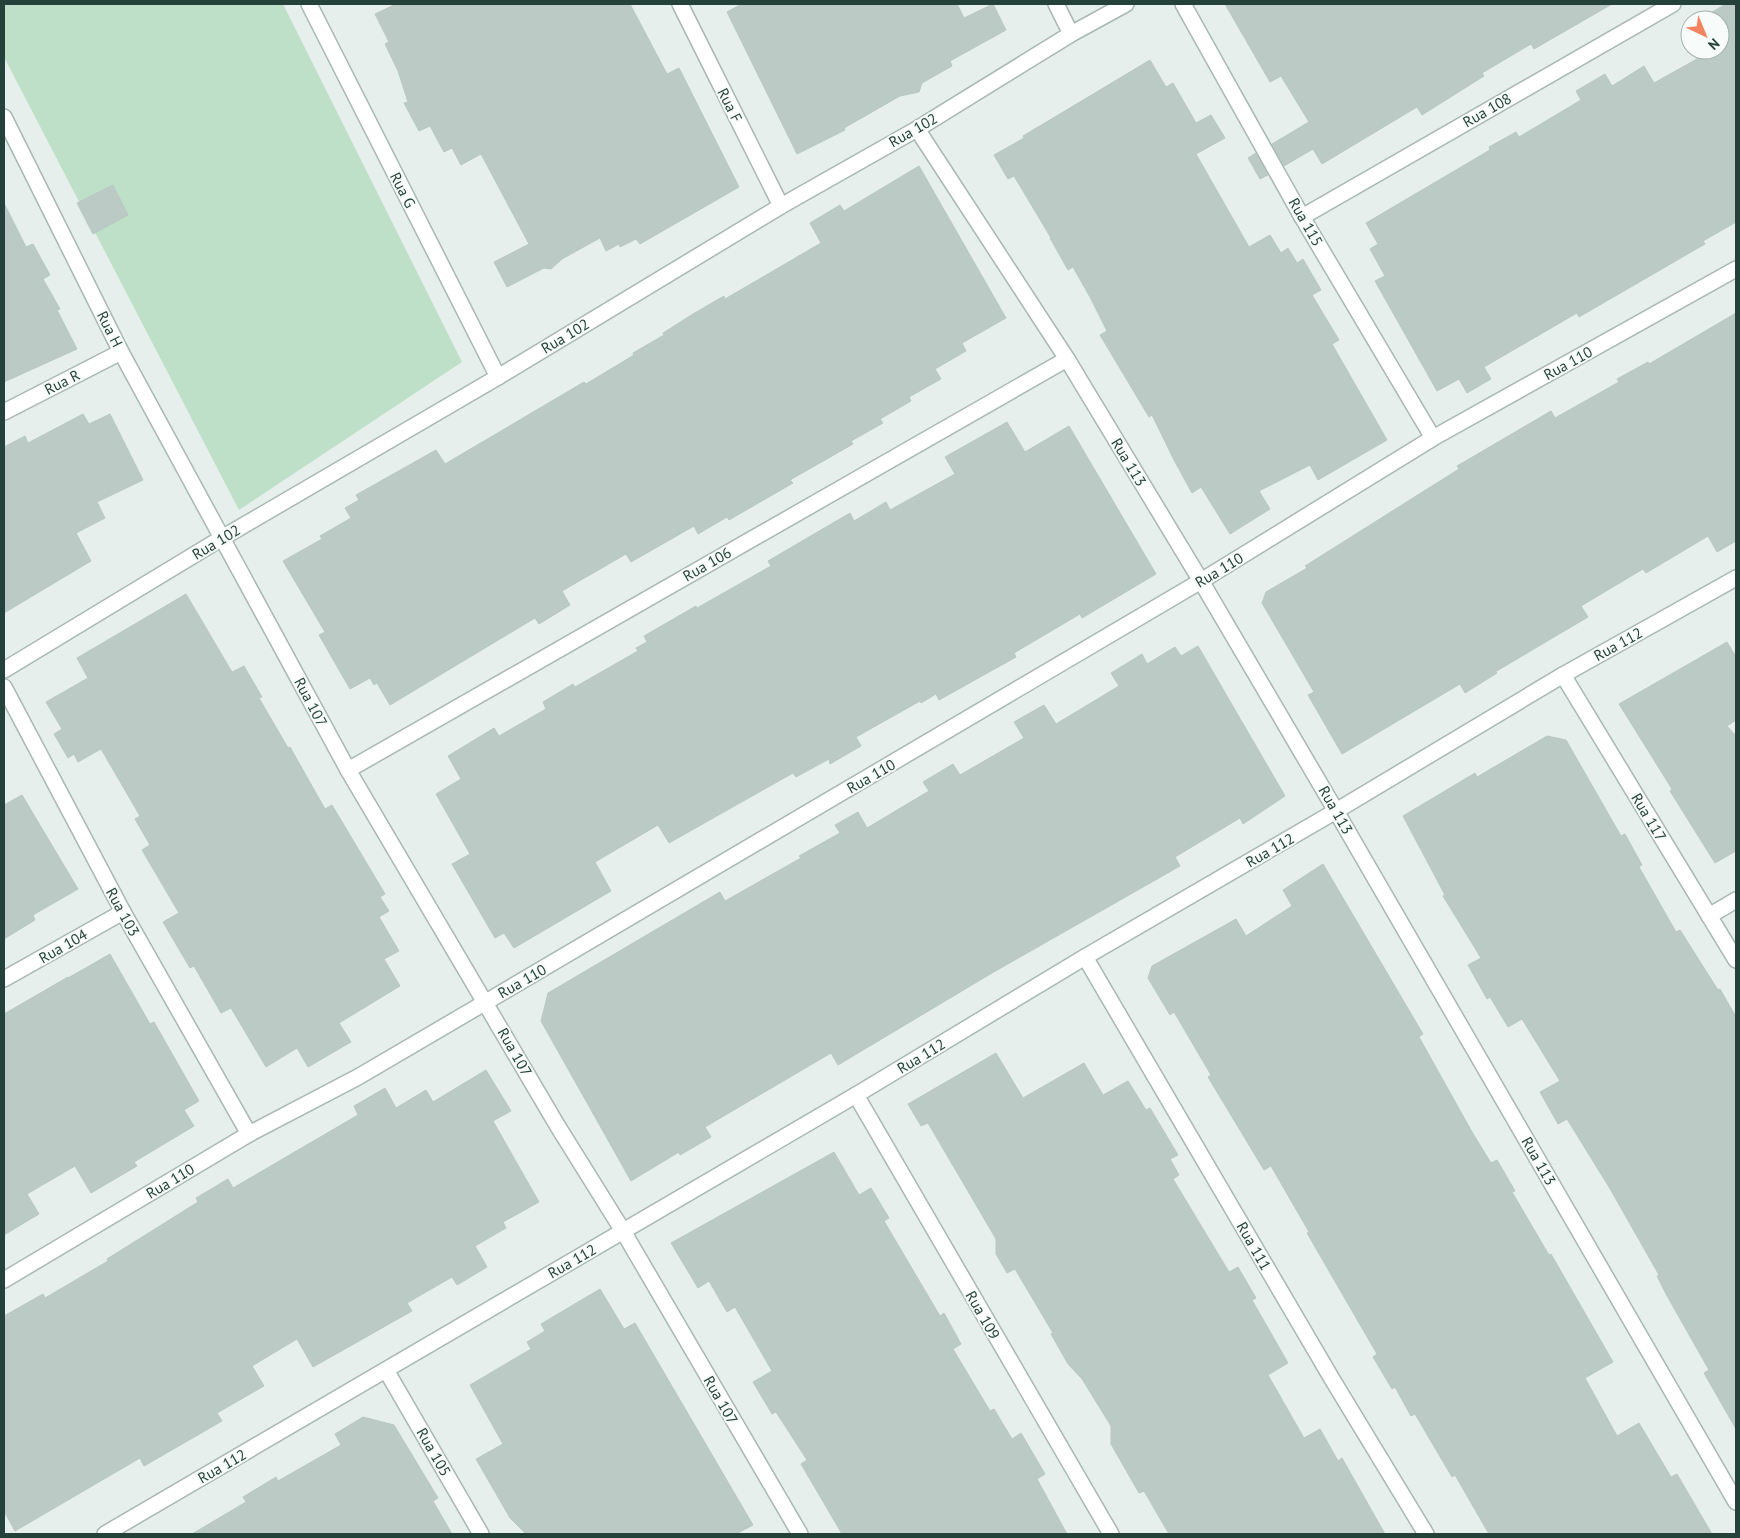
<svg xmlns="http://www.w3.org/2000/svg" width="1740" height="1538" font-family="'PT Sans',sans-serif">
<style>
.green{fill:#bfe0c8}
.building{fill:#bbcac4;stroke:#b8c9c2}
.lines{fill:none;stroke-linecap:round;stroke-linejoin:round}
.minor-casing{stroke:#a8b8b2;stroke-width:18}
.minor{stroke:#fff;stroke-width:15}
.labels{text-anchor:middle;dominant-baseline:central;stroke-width:4;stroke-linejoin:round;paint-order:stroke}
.street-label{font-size:15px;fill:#24423a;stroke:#f7fbf9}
</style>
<rect width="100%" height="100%" fill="#e6efeb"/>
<path class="green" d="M4 4H283L462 362 239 510 4 57Z"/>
<g class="building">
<path d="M396 4H630L667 74 679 68 739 187 640 244 636 239 620 247 619 244 606 251 600 238 562 259 551 269 544 268 507 287 494 262 529 244 481 154 461 165 452 148 444 152 430 126 419 131 404 103 408 102 398 71 385 44 389 42 375 14Z"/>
<path d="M742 4H957L964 18 993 4 1006 30 950 61 952 66 922 83 919 92 900 96 844 128 845 130 797 154 727 12Z"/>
<path d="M1225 4H1612L1534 49 1531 44 1482 73 1484 76 1422 115 1417 107 1322 164 1313 149 1284 166 1272 144 1309 122 1281 76 1270 82Z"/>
<path d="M1726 4H1736V222L1703 241 1705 244 1579 317 1577 313 1484 367 1491 379 1467 393 1459 379 1437 391 1375 281 1385 276 1370 249 1378 244 1366 223 1490 150 1489 147 1516 132 1519 137 1581 100 1576 91 1605 74 1612 86 1644 66 1654 83 1713 50H1720V20H1701L1700 19Z"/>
<path d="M1150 60 1166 87 1173 83 1196 123 1211 115 1225 138 1196 154 1249 247 1270 235 1281 253 1288 248 1297 263 1303 259 1321 290 1312 295 1339 340 1332 344 1387 440 1318 480 1310 465 1259 491 1270 509 1230 534 1201 487 1192 493 1174 460 1152 415 1149 417 1100 335 1107 331 1091 299 1073 267 1068 270 1050 238H1051L1014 176 1008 179 994 155 1024 138 1023 136Z"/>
<path d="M1256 153 1268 175 1260 179 1248 158Z"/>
<path d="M919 166 1006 318 962 343 966 351 935 369 941 379 909 397 911 401 880 419 883 423 851 441 853 444 790 480 793 483 729 520 727 517 698 534 694 526 631 562 626 554 562 591 570 605 539 624 535 618 390 705 377 683 374 685 370 678 350 689 319 635 325 632 283 561 322 539 320 536 351 518 345 508 359 500 356 495 436 450 445 464 584 382 586 384 634 355 633 353 664 335 663 333 693 314 724 296 725 299 821 243 810 223 840 205 844 211Z"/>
<path d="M113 185 128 215 93 234 77 203Z"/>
<path d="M4 203 26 247 33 244 50 275 43 279 60 309 57 310 77 349 4 382Z"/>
<path d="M1736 313V541L1717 552 1708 536 1646 573 1643 569 1581 606 1588 617 1495 672 1497 673 1465 693 1460 684 1342 754 1308 695 1314 692 1262 603 1266 592 1307 568 1305 566 1459 469 1457 466 1551 411 1555 418 1619 382 1617 379 1648 362 1649 364Z"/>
<path d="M83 414 89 424 110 414 143 480 97 502 105 518 76 533 91 561 4 613V447L25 436 28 443Z"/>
<path d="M1007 422 1025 452 1069 426 1156 574 1082 618 1080 614 1014 653 1016 657 939 700 936 694 921 703 920 701 856 737 861 746 830 764 829 759 796 777 793 773 669 843 658 825 595 862 611 891 514 948 504 933 495 938 452 864 470 854 436 794 461 779 448 756 494 728 499 736 546 709 543 702 573 684 575 687 638 651 636 648 647 642 644 636 696 606 697 608 771 566 768 561 850 513 854 521 886 502 890 510 955 474 945 457Z"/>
<path d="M186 594 232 672 244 666 262 697 259 698 288 748 290 747 325 809 332 805 385 894 380 897 389 911 379 917 399 951 384 959 400 986 339 1023 351 1042 308 1067 297 1048 266 1067 231 1008 221 1013 194 966 190 968 163 922 179 913 142 850 150 845 135 819 140 816 101 749 78 762 74 754 68 758 54 734 62 729 46 702 88 678 77 658Z"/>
<path d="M1727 642 1736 657V720L1727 726 1736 736V851L1715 863 1670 791 1672 789 1619 704Z"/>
<path d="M1198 646 1285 796 1243 824 1240 818 1175 857 1180 866 992 973 838 1065 831 1053 705 1127 711 1137 680 1155 679 1152 631 1181 541 1021 548 993 720 892 725 901 801 858 799 856 840 833 835 825 858 812 867 828 929 791 923 782 953 764 960 775 1024 738 1014 722 1044 705 1056 724 1119 686 1111 673 1142 654 1147 664 1175 647 1181 656Z"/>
<path d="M1547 736 1566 740 1621 836 1625 834 1642 865 1639 867 1676 932 1680 930 1718 990 1720 989 1736 1017V1429L1704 1373 1709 1370 1666 1294 1657 1276 1659 1275 1609 1187 1567 1119 1558 1124 1540 1092 1560 1081 1522 1019 1508 1027 1490 997 1487 999 1468 965 1481 958 1443 896 1445 895 1403 816 1475 773 1477 777Z"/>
<path d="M22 795 78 889 33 915 35 920 4 939V805Z"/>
<path d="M1323 864 1423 1034 1419 1037 1472 1132 1491 1163 1497 1160 1515 1191 1512 1192 1549 1255 1551 1254 1613 1362 1585 1378 1617 1436 1639 1423 1671 1477 1677 1474 1712 1534H1489L1455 1475 1452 1477 1415 1414 1411 1416 1395 1387 1392 1389 1373 1357 1377 1354 1307 1233 1309 1232 1271 1166 1264 1170 1208 1077 1211 1075 1174 1012 1170 1015 1148 978 1152 966 1236 919 1246 936 1292 906 1283 890Z"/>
<path d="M110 954 150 1024 154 1022 199 1101 184 1110 194 1126 134 1162 137 1166 91 1193 75 1166 27 1194 39 1214 4 1235V1014L68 977V978Z"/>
<path d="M996 1053 1023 1098 1084 1063 1103 1095 1128 1081 1146 1110 1150 1108 1178 1155 1170 1159 1179 1175 1173 1179 1229 1272 1238 1267 1256 1298 1252 1300 1288 1363 1268 1375 1304 1438 1320 1429 1338 1461 1342 1458 1385 1534H1169L1144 1491 1139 1493 1111 1444V1426L1082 1379 1068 1364 1051 1334 1053 1333 1015 1269 1007 1273 996 1254V1239L928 1123 921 1126 908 1104Z"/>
<path d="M486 1070 511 1111 493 1121 539 1202 503 1222 506 1228 475 1246 487 1267 457 1285 452 1277 407 1303 412 1311 313 1367 297 1339 252 1366 264 1386 217 1413 222 1421 144 1466 140 1458 15 1531 4 1511V1316L43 1294 45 1298 108 1261 107 1259 198 1202 196 1198 228 1179 233 1188 358 1115 354 1106 385 1088 396 1108 426 1090 433 1102Z"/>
<path d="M834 1152 859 1195 871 1188 889 1218 884 1221 940 1316 944 1313 961 1344 953 1349 990 1411 994 1409 1012 1439 1021 1433 1045 1474 1037 1479 1067 1534H842L801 1464 807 1460 776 1412 772 1414 753 1382 772 1371 735 1307 727 1312 709 1281 698 1288 671 1243Z"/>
<path d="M600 1289 624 1329 635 1323 753 1525 736 1534H526L510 1518 476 1459 503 1444 470 1385 531 1349 527 1342 545 1331 541 1324Z"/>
<path d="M363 1417 394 1425 438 1498 433 1501 452 1534H192L246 1502 243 1497 276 1477 278 1481 341 1445 335 1434Z"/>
</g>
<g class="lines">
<defs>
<g id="minor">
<path d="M309 4 498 377"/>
<path d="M680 4 781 206"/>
<path d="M1056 4 1071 34"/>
<path d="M1183 4 1302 217 1433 438"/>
<path d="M4 117 121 352 348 770 557 1125 623 1231 800 1534"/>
<path d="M917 129 1067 359 1201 581 1336 811 1736 1502"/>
<path d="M1302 217 1673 4"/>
<path d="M4 412 121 352"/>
<path d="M4 670 222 538 498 377 781 206 917 129 1071 34 1126 4"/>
<path d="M1563 675 1736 960"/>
<path d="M4 687 123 912 249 1134"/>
<path d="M348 770 1067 359"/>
<path d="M1709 916 1736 900"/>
<path d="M1085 957 1332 1379 1426 1534"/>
<path d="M4 979 123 912"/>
<path d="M856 1095 1111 1534"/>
<path d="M4 1280 249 1134 358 1077 486 1002 1201 581 1433 438 1736 269"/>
<path d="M386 1370 481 1534"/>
<path d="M105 1534 856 1095 1085 957 1336 811 1563 675 1736 578"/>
</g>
</defs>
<use href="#minor" class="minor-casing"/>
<use href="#minor" class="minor"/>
</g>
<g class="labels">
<g class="street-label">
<text transform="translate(730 105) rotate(63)">Rua F</text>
<text transform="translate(1487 110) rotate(-30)">Rua 108</text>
<text transform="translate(913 130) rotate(-30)">Rua 102</text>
<text transform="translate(403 190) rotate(63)">Rua G</text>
<text transform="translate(1306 222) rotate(60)">Rua 115</text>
<text transform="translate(110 329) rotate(63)">Rua H</text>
<text transform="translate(565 336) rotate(-31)">Rua 102</text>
<text transform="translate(1568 363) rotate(-29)">Rua 110</text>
<text transform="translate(62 382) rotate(-27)">Rua R</text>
<text transform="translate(1129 462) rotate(59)">Rua 113</text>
<text transform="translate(216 542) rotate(-31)">Rua 102</text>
<text transform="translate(707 564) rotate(-30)">Rua 106</text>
<text transform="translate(1219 570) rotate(-31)">Rua 110</text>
<text transform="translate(1618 644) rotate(-29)">Rua 112</text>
<text transform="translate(311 702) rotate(62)">Rua 107</text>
<text transform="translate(871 776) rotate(-30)">Rua 110</text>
<text transform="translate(1336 810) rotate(60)">Rua 113</text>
<text transform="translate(1649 817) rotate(59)">Rua 117</text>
<text transform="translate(1270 850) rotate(-30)">Rua 112</text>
<text transform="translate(123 912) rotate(61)">Rua 103</text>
<text transform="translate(63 946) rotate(-30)">Rua 104</text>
<text transform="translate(522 981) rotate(-30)">Rua 110</text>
<text transform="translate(515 1052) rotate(60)">Rua 107</text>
<text transform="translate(921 1056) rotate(-31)">Rua 112</text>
<text transform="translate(1539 1161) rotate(60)">Rua 113</text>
<text transform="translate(170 1181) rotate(-31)">Rua 110</text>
<text transform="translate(1254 1246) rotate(60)">Rua 111</text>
<text transform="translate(572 1261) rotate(-30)">Rua 112</text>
<text transform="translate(983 1315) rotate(60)">Rua 109</text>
<text transform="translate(721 1400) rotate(60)">Rua 107</text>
<text transform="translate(434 1452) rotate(60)">Rua 105</text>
<text transform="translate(222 1466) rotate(-30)">Rua 112</text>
</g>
</g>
<rect width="1740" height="1538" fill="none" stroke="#24423a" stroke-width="10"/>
<g transform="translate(1705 35) rotate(136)"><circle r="24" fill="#f7fbf9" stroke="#a3b1ad"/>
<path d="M0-4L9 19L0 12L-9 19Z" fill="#f4845f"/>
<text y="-8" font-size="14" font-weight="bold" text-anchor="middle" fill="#24423a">N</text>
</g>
</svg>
